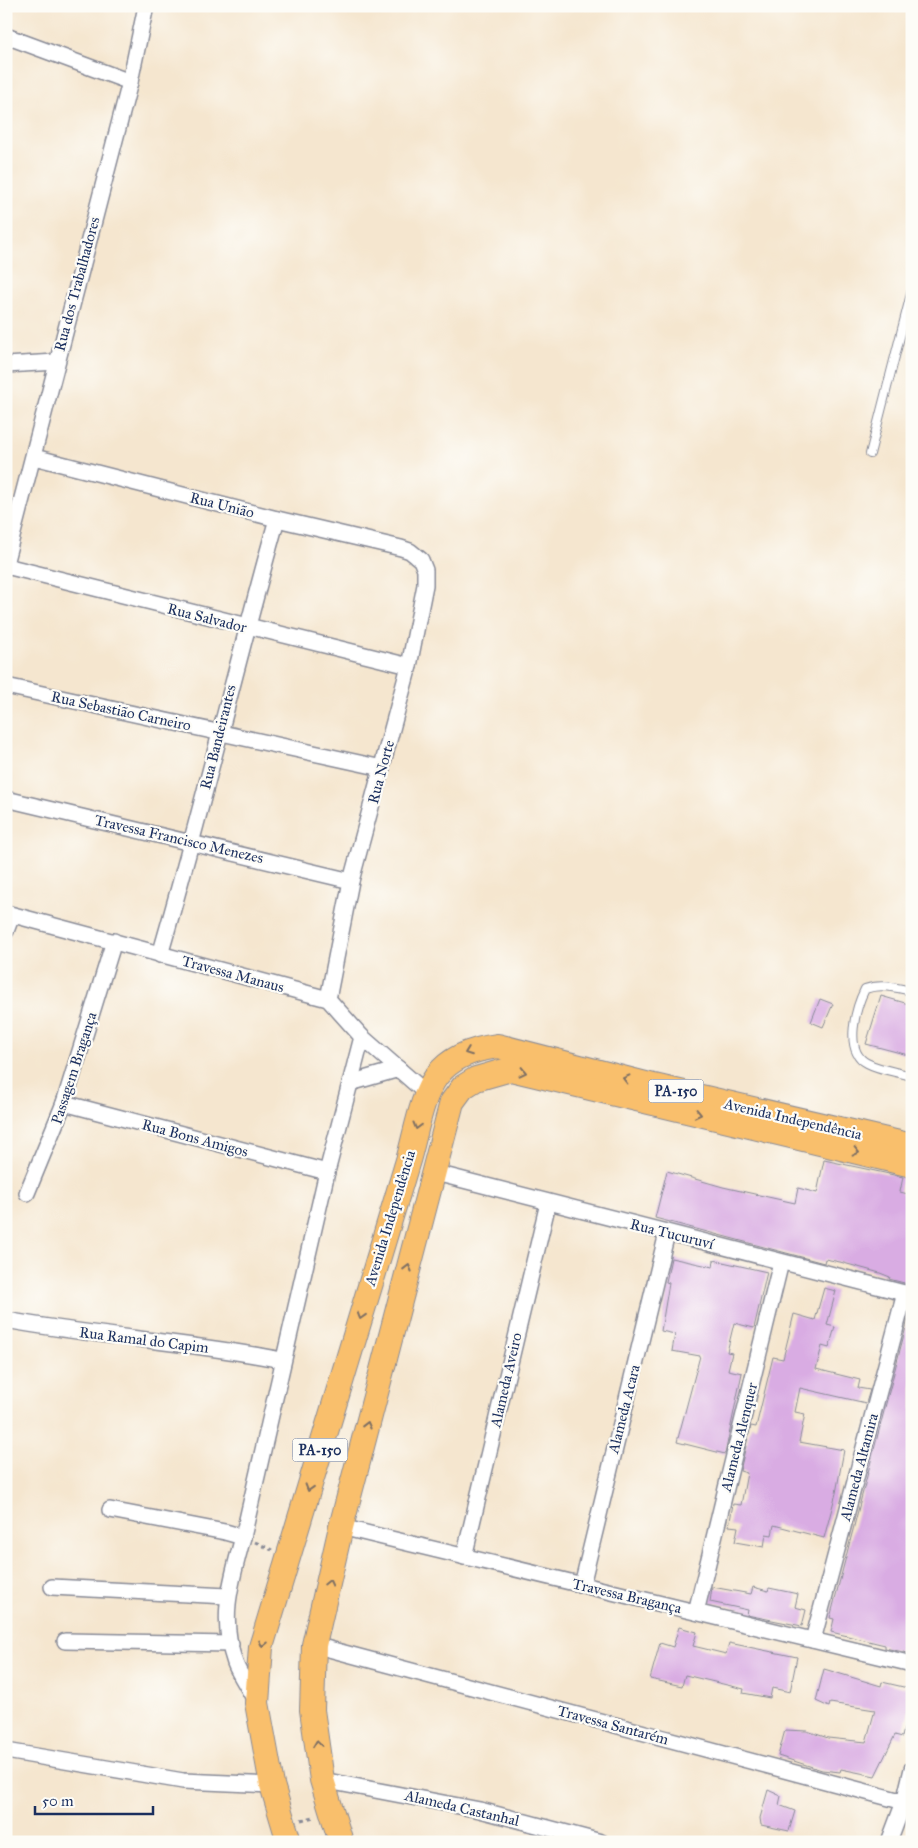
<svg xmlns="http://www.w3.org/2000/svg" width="918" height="1848" font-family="'IM FELL Great Primer',serif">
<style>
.building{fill:#d9ace3}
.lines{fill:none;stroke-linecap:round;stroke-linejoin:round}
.lane-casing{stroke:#888a96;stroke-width:10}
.street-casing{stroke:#888a96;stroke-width:18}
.primary-casing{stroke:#888a96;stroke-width:26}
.path{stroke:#888a96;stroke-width:3;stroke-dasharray:4 4;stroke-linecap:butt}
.lane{stroke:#fff;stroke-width:8}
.street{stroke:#fff;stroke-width:15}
.primary{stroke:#f9bf6c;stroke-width:24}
.oneway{stroke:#7f7064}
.labels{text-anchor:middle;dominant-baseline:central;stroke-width:4.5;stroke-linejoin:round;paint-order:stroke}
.shield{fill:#fdfcf7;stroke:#5f6c8c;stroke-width:1}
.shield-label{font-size:14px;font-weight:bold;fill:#1b2f5e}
.street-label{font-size:15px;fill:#1b2f5e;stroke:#fdfcf7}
</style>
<rect width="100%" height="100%" fill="#fdfcf7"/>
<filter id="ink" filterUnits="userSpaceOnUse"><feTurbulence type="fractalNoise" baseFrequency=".02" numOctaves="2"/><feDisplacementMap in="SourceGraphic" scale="10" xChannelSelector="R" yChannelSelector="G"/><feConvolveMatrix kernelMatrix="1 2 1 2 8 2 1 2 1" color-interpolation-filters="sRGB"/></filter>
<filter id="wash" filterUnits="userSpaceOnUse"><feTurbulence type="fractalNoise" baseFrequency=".0096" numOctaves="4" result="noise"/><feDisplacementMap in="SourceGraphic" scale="20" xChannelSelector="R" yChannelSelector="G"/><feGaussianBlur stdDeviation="1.12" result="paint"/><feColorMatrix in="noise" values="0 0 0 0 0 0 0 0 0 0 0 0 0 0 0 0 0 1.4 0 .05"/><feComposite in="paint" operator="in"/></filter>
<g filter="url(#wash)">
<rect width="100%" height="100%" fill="#f5e6cf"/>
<g id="blocks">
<g class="building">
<path d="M881 996 912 1005V1056L866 1044Z"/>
<path d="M820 999 833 1004 823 1027 811 1022Z"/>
<path d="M824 1160 903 1177 900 1192 912 1195V1218L909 1231H912V1285L889 1279 890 1277 880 1273 840 1262 825 1259 824 1263 655 1218 667 1171 723 1187 795 1203 798 1188 817 1193Z"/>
<path d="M671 1258 713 1267 714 1260 767 1272 754 1328 734 1323 727 1352 732 1353 728 1370 742 1373 725 1454 677 1442 700 1356 672 1351 675 1334 661 1331 669 1283 666 1282Z"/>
<path d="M824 1288 836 1291 827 1325 835 1327 829 1348 822 1346 816 1369 860 1380 858 1388 870 1390 866 1403 800 1388 795 1412 805 1414 799 1442 844 1450 836 1493 824 1538 774 1525 772 1535 766 1534 764 1547 735 1542 738 1527 729 1526 733 1504 741 1505 747 1473 740 1471 743 1458 751 1426 756 1427 773 1357 783 1359 794 1314 815 1320Z"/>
<path d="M912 1304V1654L885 1648V1645L831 1632 834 1619 830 1618Z"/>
<path d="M712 1587 751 1594 753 1587 768 1591 769 1588 798 1594 795 1607 806 1610 802 1626 747 1615 748 1610 710 1602Z"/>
<path d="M679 1627 697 1632 693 1646 726 1654 729 1643 797 1657 790 1692 772 1688 770 1698 743 1693 744 1689 685 1675 682 1686 650 1679 660 1643 673 1647Z"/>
<path d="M824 1669 881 1686 882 1682 912 1689V1699L902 1737 895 1735 875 1776 841 1769 840 1772 822 1770 778 1756 785 1730 807 1731 828 1738 866 1742 875 1710 830 1703 829 1707 816 1701Z"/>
<path d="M768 1790 781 1796 779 1805 795 1811 789 1831 761 1825 760 1818Z"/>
</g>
</g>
</g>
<g filter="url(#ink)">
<use href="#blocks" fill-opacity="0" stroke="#888a96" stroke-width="1"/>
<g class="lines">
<defs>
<g id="lane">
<path d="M870 454 912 290"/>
<path d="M912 991C896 988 881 983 865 989 856 1007 843 1051 867 1063 880 1070 898 1072 912 1076"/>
</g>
<g id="street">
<path d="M6 36 130 82"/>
<path d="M6 365 56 362"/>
<path d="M34 457 277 519 401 548 410 551 421 560 425 570V585L409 666 351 881 328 999"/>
<path d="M6 560 130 82 146 6"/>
<path d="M6 566 409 666"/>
<path d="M6 686 382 768"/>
<path d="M6 799 351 881"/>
<path d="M6 913 328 999 362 1037 426 1093"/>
<path d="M6 931 12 915"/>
<path d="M160 955C202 811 236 664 277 519"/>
<path d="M350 1083 399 1069"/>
<path d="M64 1103 327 1172"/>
<path d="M432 1172 912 1295"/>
<path d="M27 1193 64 1103 114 941"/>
<path d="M6 1320C98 1337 191 1342 282 1360"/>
<path d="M110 1510 225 1532 243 1537"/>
<path d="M341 1527 912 1664"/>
<path d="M464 1557 548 1203"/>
<path d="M582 1585 667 1233"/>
<path d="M52 1587 227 1596"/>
<path d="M696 1612 781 1262"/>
<path d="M813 1640 905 1293"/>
<path d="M65 1641 231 1644"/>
<path d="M314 1645 912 1804"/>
<path d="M255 1701C249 1688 240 1676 235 1663 219 1617 231 1582 243 1537L327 1172 362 1037"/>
<path d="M6 1751 183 1781 272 1785"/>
<path d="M322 1780 480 1810 601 1842"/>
<path d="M889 1842 904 1802 912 1769"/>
</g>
<g id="primary">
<path d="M289 1842 272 1785 257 1703 261 1647 409 1157C425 1097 426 1055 498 1046L654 1086 912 1146"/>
<path d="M341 1842 322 1780 312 1710 314 1645 341 1527 452 1102 463 1087 476 1079 511 1069 912 1165"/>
</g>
</defs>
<use href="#lane" class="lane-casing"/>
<use href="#street" class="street-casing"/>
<use href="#primary" class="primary-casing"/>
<g class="path">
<path d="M255 1542 272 1550"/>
<path d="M301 1820 314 1817"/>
</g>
<use href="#lane" class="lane"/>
<use href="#street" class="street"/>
<use href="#primary" class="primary"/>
</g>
<defs><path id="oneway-chevron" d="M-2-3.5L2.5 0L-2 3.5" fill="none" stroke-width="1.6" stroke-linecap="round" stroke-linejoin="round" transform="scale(1.25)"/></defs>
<g class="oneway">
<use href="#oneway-chevron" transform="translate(468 1052) rotate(159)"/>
<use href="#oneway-chevron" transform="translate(523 1072) rotate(13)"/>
<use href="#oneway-chevron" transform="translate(626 1079) rotate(-166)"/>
<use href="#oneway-chevron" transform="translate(698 1114) rotate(13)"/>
<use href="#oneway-chevron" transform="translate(417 1126) rotate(105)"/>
<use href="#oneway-chevron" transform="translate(856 1152) rotate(13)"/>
<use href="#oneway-chevron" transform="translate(408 1268) rotate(-76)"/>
<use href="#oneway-chevron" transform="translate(361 1316) rotate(107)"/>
<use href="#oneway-chevron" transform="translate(367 1425) rotate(-76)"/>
<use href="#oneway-chevron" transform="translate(309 1488) rotate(107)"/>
<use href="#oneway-chevron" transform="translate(329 1583) rotate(-77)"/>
<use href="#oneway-chevron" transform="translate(263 1644) rotate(102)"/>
<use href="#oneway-chevron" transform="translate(317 1744) rotate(-98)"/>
</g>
</g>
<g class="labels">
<g class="shield">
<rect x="648.5" y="1079.5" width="55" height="23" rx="4"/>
<rect x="292.5" y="1438.5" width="55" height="23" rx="4"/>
</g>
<g class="shield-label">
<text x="676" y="1091">PA-150</text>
<text x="320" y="1450">PA-150</text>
</g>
<g class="street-label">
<text transform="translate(77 284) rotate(-75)">Rua dos Trabalhadores</text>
<text transform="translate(222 505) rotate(14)">Rua União</text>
<text transform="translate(207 618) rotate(14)">Rua Salvador</text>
<text transform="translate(121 711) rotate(12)">Rua Sebastião Carneiro</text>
<text transform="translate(218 737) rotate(-76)">Rua Bandeirantes</text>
<text transform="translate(381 772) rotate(-75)">Rua Norte</text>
<text transform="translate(179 839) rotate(13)">Travessa Francisco Menezes</text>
<text transform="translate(233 974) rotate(15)">Travessa Manaus</text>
<text transform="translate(74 1068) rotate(-72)">Passagem Bragança</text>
<text transform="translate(793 1119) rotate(13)">Avenida Independência</text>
<text transform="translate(195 1138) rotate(15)">Rua Bons Amigos</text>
<text transform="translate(390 1218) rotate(-73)">Avenida Independência</text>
<text transform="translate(672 1234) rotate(14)">Rua Tucuruví</text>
<text transform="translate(144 1340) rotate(7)">Rua Ramal do Capim</text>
<text transform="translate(506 1380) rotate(-77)">Alameda Aveiro</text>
<text transform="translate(624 1409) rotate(-76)">Alameda Acara</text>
<text transform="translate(739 1437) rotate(-76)">Alameda Alenquer</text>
<text transform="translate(859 1467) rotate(-75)">Alameda Altamira</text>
<text transform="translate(627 1596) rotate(13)">Travessa Bragança</text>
<text transform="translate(613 1725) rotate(15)">Travessa Santarém</text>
<text transform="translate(462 1808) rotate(13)">Alameda Castanhal</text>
</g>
</g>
<rect width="918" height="1848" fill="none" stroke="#fdfcf7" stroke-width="25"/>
<path d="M35 1806v8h118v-8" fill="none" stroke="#1b2f5e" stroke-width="2.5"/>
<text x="42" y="1806" font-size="15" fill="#1b2f5e" stroke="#fdfcf7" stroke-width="4" paint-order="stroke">50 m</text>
</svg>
